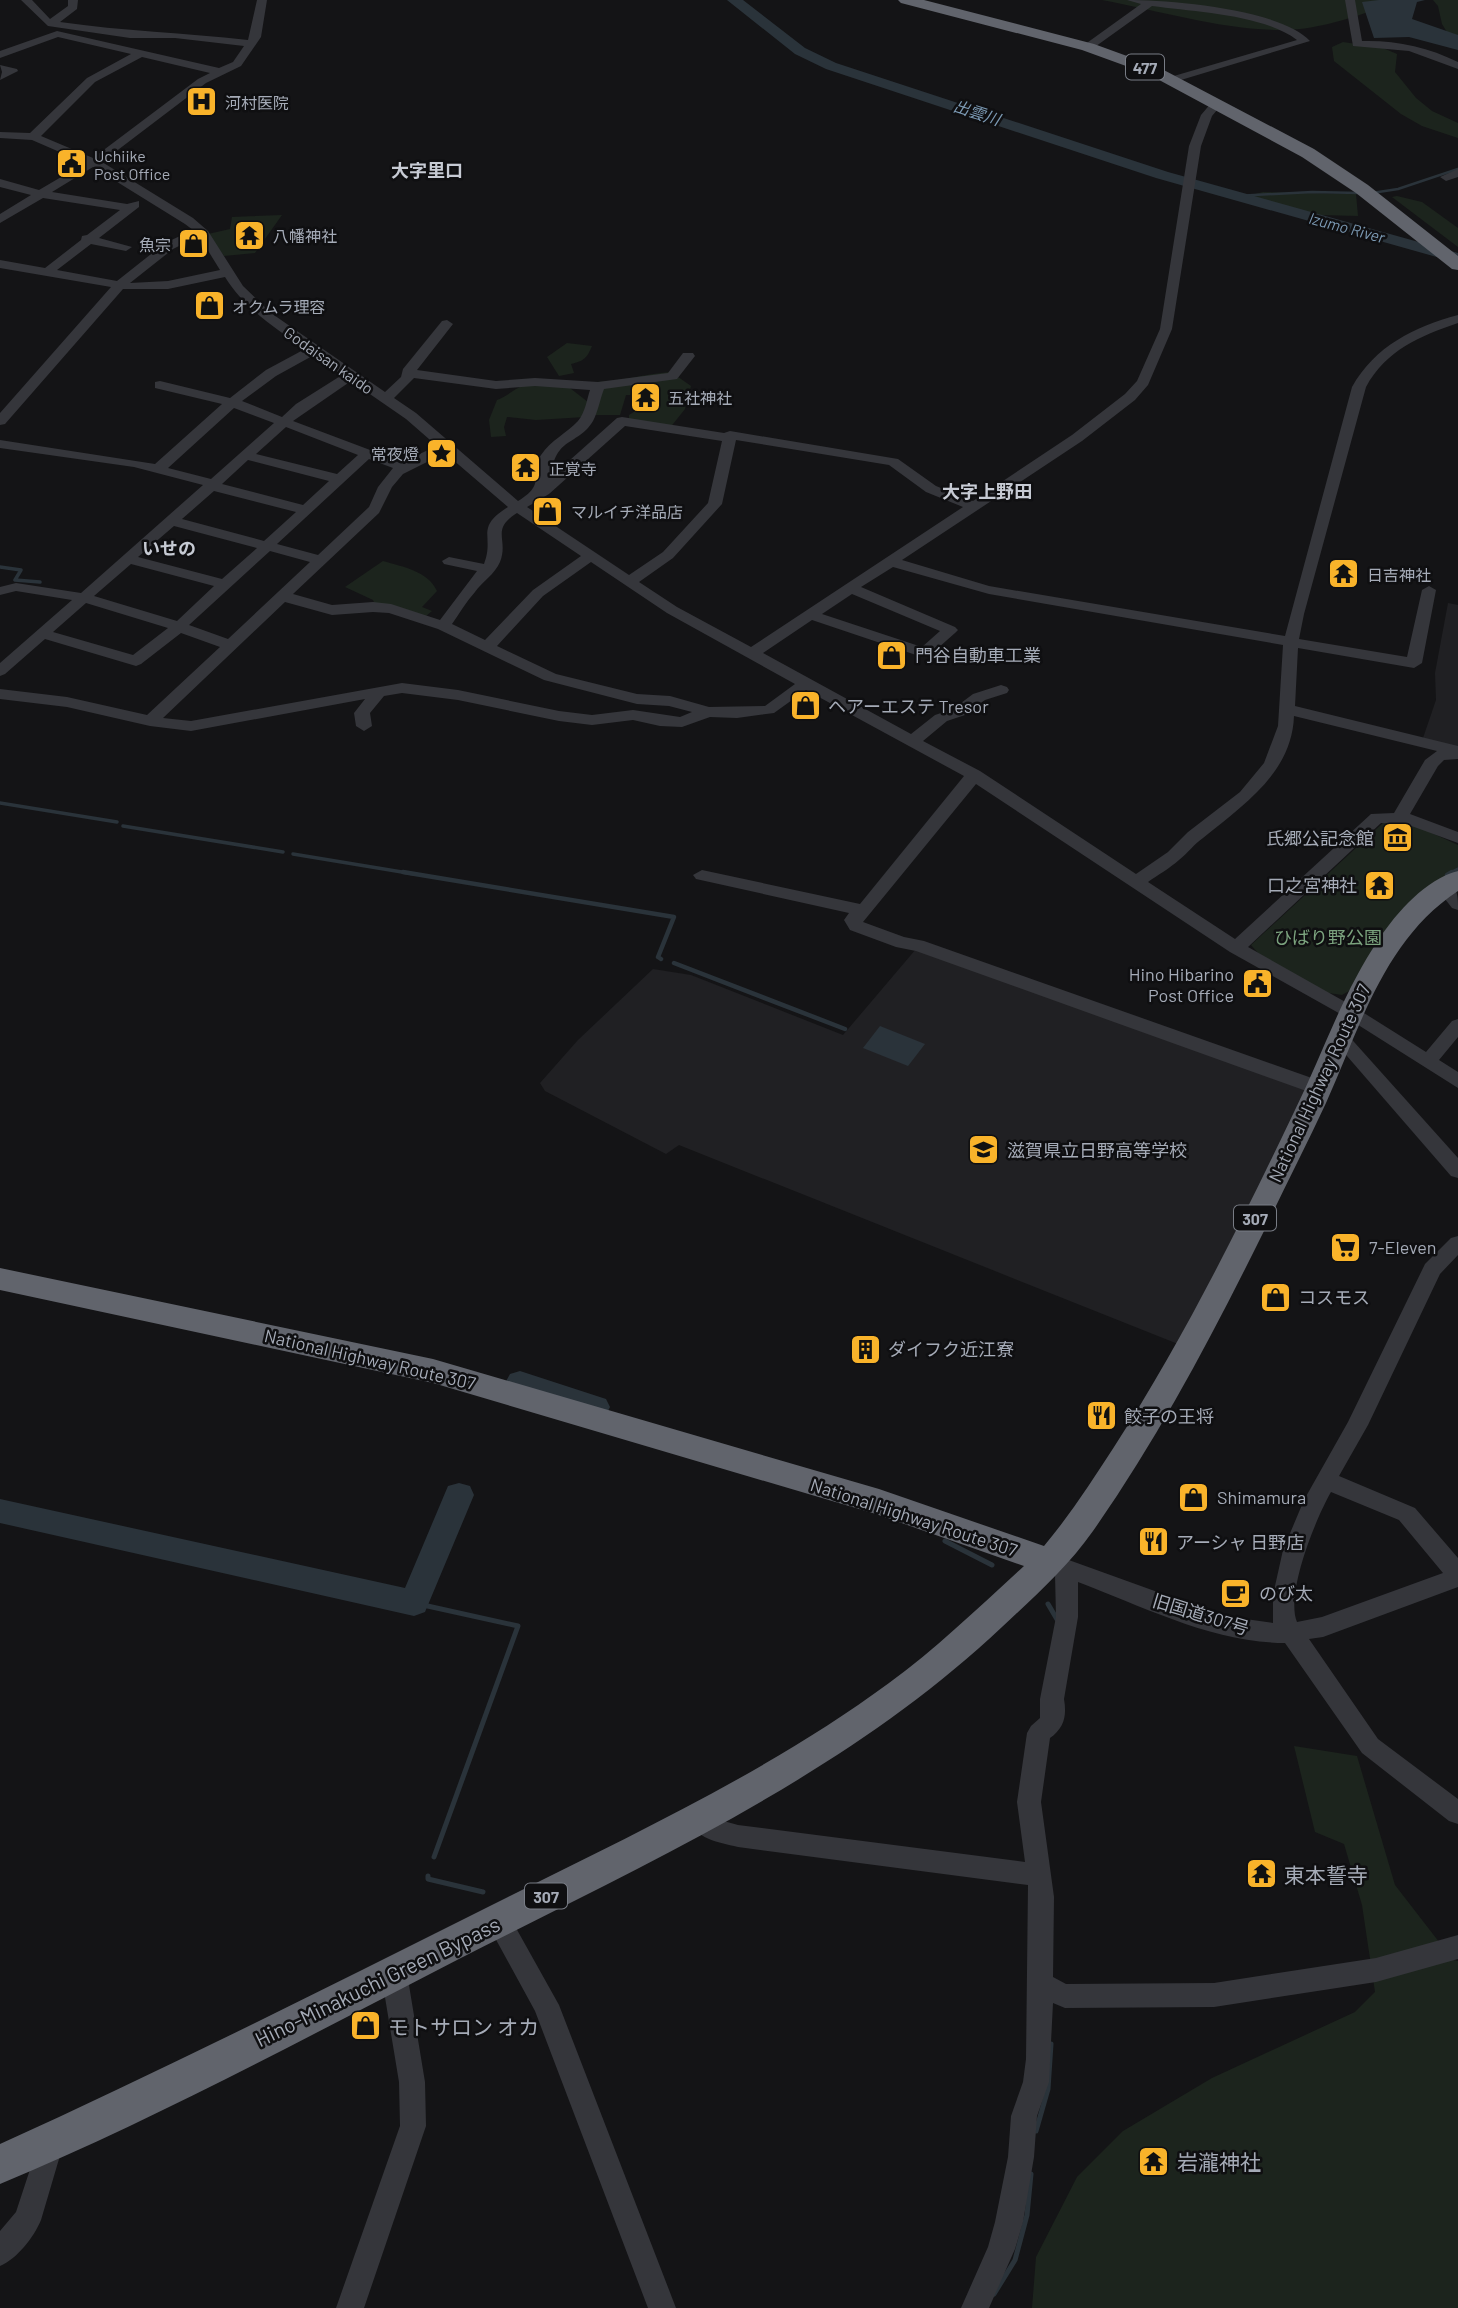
<svg xmlns="http://www.w3.org/2000/svg" width="1458" height="2308" font-family="Barlow,'Noto Sans JP',sans-serif">
<style>
.built{fill:#202023}
.green{fill:#1c241d}
.water{fill:#2a333a}
.lines{fill:none;stroke-linecap:round;stroke-linejoin:round}
.stream-far3{stroke:#2a333a;stroke-width:2.5}
.stream-far2{stroke:#2a333a;stroke-width:3.5}
.stream-far1{stroke:#2a333a;stroke-width:4.5}
.stream{stroke:#2a333a;stroke-width:5}
.river{fill:#2a333a;fill-rule:evenodd}
.minor{fill:#35363b;fill-rule:evenodd}
.highway{fill:#61646c;fill-rule:evenodd}
.labels{text-anchor:middle;dominant-baseline:central;stroke-width:5;stroke-linejoin:round;paint-order:stroke}
.shield{fill:#0f0f11;stroke:#787c85;stroke-width:2}
.shield-label{font-size:16px;font-weight:bold;fill:#a5abb7}
.far-poi-label{font-size:16px;fill:#a5abb7;stroke:#0f0f11;text-anchor:start}
.far-water-label{font-size:16px;font-style:italic;fill:#7b99b3;stroke:#0f0f11}
.far-street-label{font-size:16px;fill:#a5abb7;stroke:#0f0f11}
.far-quarter-label{font-size:18px;font-weight:bold;fill:#c6cad3;stroke:#0f0f11}
.poi-label{font-size:18px;fill:#a5abb7;stroke:#0f0f11;text-anchor:start}
.park-label{font-size:18px;fill:#7ba37e;stroke:#0f0f11}
.street-label{font-size:18px;fill:#a5abb7;stroke:#0f0f11}
.near-poi-label{font-size:21px;fill:#a5abb7;stroke:#0f0f11;text-anchor:start}
.near-street-label{font-size:21px;fill:#a5abb7;stroke:#0f0f11}
</style>
<rect width="100%" height="100%" fill="#141416"/>
<g class="built">
<path d="M1448 603 1458 605V747L1423 738 1436 700 1435 673Z"/>
<path d="M916 949 1309 1090 1178 1344 679 1145 666 1154 545 1091 540 1083 578 1040 653 969 691 975 843 1035Z"/>
</g>
<g class="green">
<path d="M1102 0H1401C1363 14 1322 30 1282 30 1222 30 1161 11 1102 0Z"/>
<path d="M1433 0H1458V50L1442 24 1438 6Z"/>
<path d="M1343 42 1383 48 1397 54 1395 72 1416 98 1432 111 1458 123V138L1422 126 1401 114 1334 61 1332 47Z"/>
<path d="M1263 192 1356 194 1358 216 1320 215 1247 196Z"/>
<path d="M1397 196 1422 202 1458 228V247L1392 197Z"/>
<path d="M282 215 255 253 224 256 208 234 230 229 232 217Z"/>
<path d="M567 343 592 346C587 358 584 361 571 364L574 373 559 376 547 357Z"/>
<path d="M671 372 691 386 685 409 669 429 629 420V415L655 399 658 388 644 384 643 395H626L620 415H593L596 382C623 381 644 374 671 372Z"/>
<path d="M525 385H566L588 402 585 417 536 420 507 417 504 427 506 436 491 437 489 420 497 400C508 396 513 389 525 385Z"/>
<path d="M383 561C403 567 428 571 437 591L422 607 432 611 426 616 376 606 373 600 345 587Z"/>
<path d="M1384 822 1410 823 1458 845V867C1406 901 1382 941 1349 991L1342 995 1322 992 1258 953 1251 945Z"/>
<path d="M1294 1746 1357 1756 1395 1885 1453 1960 1458 1961V2308H1032L1036 2257 1077 2177 1123 2131 1212 2078 1355 2012 1375 1992 1362 1905 1344 1844 1315 1832Z"/>
</g>
<g class="water">
<path d="M1379 0H1425L1417 2 1412 19 1458 35V50L1409 37 1374 38 1362 2Z"/>
<path d="M880 1026 925 1044 908 1066 863 1048Z"/>
</g>
<g class="lines">
<g class="stream-far3">
<path d="M1372 193 1398 189 1458 169"/>
<path d="M1236 196 1312 192 1360 193"/>
</g>
<g class="stream-far2">
<path d="M0 567 21 570 15 580 40 582"/>
<path d="M0 803 117 822"/>
<path d="M123 826 283 852"/>
<path d="M293 854 414 874"/>
<path d="M1449 874 1458 869"/>
</g>
<g class="stream-far1">
<path d="M403 872 674 917 658 957 661 959"/>
<path d="M1447 875 1452 872"/>
<path d="M674 963 845 1029"/>
</g>
<g class="stream">
<path d="M945 1541 992 1565"/>
<path d="M414 1603 518 1626 434 1857"/>
<path d="M1048 1604 1058 1621"/>
<path d="M428 1876V1879L483 1892"/>
<path d="M1036 2131 1048 2089 1051 2044"/>
<path d="M994 2294 1015 2260 1027 2215 1031 2174"/>
</g>
<g class="river">
<path d="M727 0H743L805 48 836 63 1168 172 1458 253V263L1156 178 826 69 795 54Z"/>
<path d="M520 1371 606 1399 610 1407 606 1415 596 1418 524 1394 518 1396 508 1393 504 1385 510 1374Z"/>
<path d="M459 1483 470 1486 474 1495 425 1612 414 1616 0 1523V1499L405 1588 448 1486Z"/>
</g>
<g class="minor">
<path d="M21 0H32L50 19 68 6V0H78L77 9 60 22C123 31 185 33 248 40L257 0H267L261 37 241 66 206 83 102 162 193 218 208 231 243 286 271 313 385 392 401 377 403 369 442 321 447 320 453 324 417 370 496 381 535 378 598 382 668 373 683 353H693L695 356 677 379 604 389C600 399 598 412 593 421 578 446 555 436 551 477L617 418 622 417 724 433 730 431 898 459 936 486 973 501 1072 435 1125 394 1137 381 1160 329 1189 146 1201 115 1212 102H1220L1222 104 1212 116 1201 146 1172 329 1148 385 1135 400 1082 441 902 560 989 586 1285 636 1352 387C1375 346 1414 327 1458 315V323C1420 336 1386 350 1366 387L1304 614 1299 639 1407 657 1422 590 1429 586 1436 590 1422 663 1414 668 1298 648 1295 706 1458 746V759L1444 760 1438 766 1410 814 1458 832V843L1406 824 1381 823 1248 947 1356 1008 1426 1052 1452 1021 1458 1019V1037L1439 1060 1458 1072V1088L1344 1016 1230 952 976 784 863 922 904 937 924 941 1326 1083 1328 1088 1326 1093H1312L916 951 896 947 850 930 844 920 849 913 696 879 693 875 702 870 860 904 964 776 806 690 774 713 737 718 710 717 682 727 660 726 633 720 592 725 559 721 458 700 402 693 384 696 370 713 372 726 364 731 356 726 354 713 365 699 191 731 150 726 67 707 0 699V689L67 697 147 715 220 647 181 633 141 664 136 666 45 639 5 674 0 676V663L72 600 16 591 0 595V587L16 583 81 593 203 485 134 467 0 448V440L155 464 222 404 155 388V382L160 381 230 398 266 370 305 349C275 328 244 308 225 277L168 289H123L5 424 0 425V413L111 287 0 268V260L45 268 81 240 82 236 87 235 120 210 43 198 0 223V214L31 195 0 187V179L39 190 85 163 32 140 0 138V132L30 133 87 78 131 54 58 37 0 58V51L57 31 219 68 233 62 244 46 175 38H130L48 26ZM142 57 210 73 198 79 93 158 41 136 95 82ZM93 167 185 224 193 230 165 243 117 281 57 270 91 244 126 251 132 247 99 238 139 207V201L127 204 52 192ZM199 236 220 270 168 281 130 283 173 249ZM314 355 342 375 296 404 282 417 242 401 276 376ZM414 378 496 389 535 386 590 390C587 399 585 413 578 421 567 433 551 440 541 455 528 474 548 483 518 501L416 413 394 398ZM351 381 406 419 437 446 402 462 293 421ZM234 408 274 423 211 479 168 468ZM625 426 722 441 708 503 663 552 629 575 527 507 549 494ZM286 427 358 455 337 474 256 454ZM736 440 889 465 926 492 963 507 751 647 677 607 639 582 673 558 722 504ZM445 453 508 507C474 528 495 536 484 564L449 557 442 561 444 564 477 571 440 620 391 604 373 602 332 605 293 594 379 513 392 487 403 474ZM369 459 393 468 378 487 369 507 318 555 277 544ZM248 460 329 481 303 505 222 484ZM214 491 296 512 264 541 182 519ZM517 513 581 556 533 590 485 640 452 624C459 614 466 602 475 592 482 582 495 574 500 562 509 539 490 530 517 513ZM174 526 257 548 222 579 138 557ZM270 551 310 562 228 639 189 625ZM591 562 667 613 795 684 765 706 709 707 670 696 637 694 556 674 497 646 543 596ZM131 564 214 586 177 621 94 596ZM893 567 989 594 1283 645 1278 726 1264 763 1240 792 1188 832 1168 852 1136 874 980 771 923 741 947 721 965 715 985 700 1007 693 1009 690 1007 687 1001 685 973 694 953 709 935 715 911 734 763 653 812 620 919 656H929L955 633 958 630 955 627 861 587ZM852 594 940 631 922 647 822 614ZM285 602 332 615 373 612 389 613 438 629 544 680 637 704 669 706 692 712 680 717 633 710 592 715 559 711 458 690 402 683 191 721 163 718ZM86 603 168 628 133 655 53 632ZM1294 716 1437 751 1425 760 1394 813 1371 814 1235 939 1148 882C1158 875 1170 868 1179 860 1188 853 1194 844 1203 838 1243 805 1292 773 1294 716Z"/>
<path d="M1127 0C1171 0 1280 9 1310 41L1171 83 1165 80 1167 78 1297 40C1262 14 1195 12 1152 6L1092 49H1084V45L1141 4Z"/>
<path d="M1345 0H1355L1362 41C1395 40 1428 47 1458 62V69L1409 51 1353 46Z"/>
<path d="M0 65 17 69 18 71 0 80 2 72Z"/>
<path d="M1458 169V177L1446 181 1440 177Z"/>
<path d="M1444 880C1458 884 1458 897 1458 910L1452 908 1435 886Z"/>
<path d="M1340 1031 1346 1033 1458 1158V1178L1451 1176 1334 1041 1331 1037 1334 1033Z"/>
<path d="M1458 1236V1255L1440 1274 1368 1425 1339 1476 1415 1508 1458 1558V1587L1323 1637 1309 1639 1378 1739 1458 1799V1824L1449 1821 1362 1753 1285 1643C1214 1643 1144 1607 1078 1582V1617L1064 1699C1067 1716 1064 1728 1050 1738L1041 1802 1054 1897 1053 1977 1066 1984 1214 1983 1376 1958 1458 1935V1959L1376 1982 1214 2007 1065 2008 1053 2003 1049 2082 1037 2116 1034 2157 1023 2222 1015 2249 989 2308H961L988 2247 995 2222 1008 2157 1011 2116 1023 2082 1026 2059 1028 1885 738 1847C717 1842 696 1839 687 1818L690 1810 699 1807 720 1820 738 1825 1025 1862 1017 1802 1027 1733 1031 1726 1040 1718V1699L1056 1617 1055 1574 1048 1572 1045 1565 1048 1558 1056 1556 1066 1559 1224 1616 1273 1623V1595L1283 1550 1304 1500 1348 1422 1425 1264 1451 1238ZM1331 1492 1399 1520 1443 1573 1322 1617 1297 1622C1285 1594 1316 1518 1331 1492Z"/>
<path d="M507 1924 516 1928 559 2005 676 2308H648L535 2011 494 1936 498 1928Z"/>
<path d="M394 1961 403 1964 407 1973 425 2082 426 2126 364 2308H336L400 2126 399 2082 381 1973 385 1964Z"/>
<path d="M51 2129 60 2133 64 2142 41 2220C34 2237 17 2259 0 2266V2231L16 2212 42 2133Z"/>
</g>
<g class="highway">
<path d="M898 0H924L1094 44 1160 68 1314 149 1368 185 1458 256V270L1452 269 1356 193 1302 157 1148 74 1082 50 901 3Z"/>
<path d="M1458 871V891C1384 940 1361 1025 1326 1103 1306 1146 1284 1188 1264 1231 1213 1334 1159 1437 1093 1531 1067 1568 1035 1596 1002 1627 845 1775 647 1863 457 1960 307 2037 156 2119 0 2184V2144C159 2072 314 1994 470 1916 612 1844 760 1778 889 1683 937 1648 980 1606 1024 1566L876 1514 433 1383 0 1290V1268L433 1359 879 1489 1044 1546C1070 1515 1092 1481 1114 1447 1183 1340 1240 1225 1295 1110 1323 1053 1343 992 1379 939 1397 912 1426 879 1458 871Z"/>
</g>
</g>
<defs>
<symbol id="hospital-square" viewBox="-11 -11 22 22"><rect x="-9" y="-9" width="18" height="18" rx="4" fill="#f9b32a" stroke="#0f0f11"/><path d="M-5-5h3v3.5h4V-5h3V5h-3V1.5h-4V5h-3Z" fill="#111"/></symbol>
<symbol id="civic-square" viewBox="-11 -11 22 22"><rect x="-9" y="-9" width="18" height="18" rx="4" fill="#f9b32a" stroke="#0f0f11"/><path d="M-.6-6.5H3V-4.5H.6V-3L4-1V1h2V6H-6V1h2V-1L-.6-3ZM-1.2 2.5V6h2.4V2.5Z" fill="#111"/></symbol>
<symbol id="temple-square" viewBox="-11 -11 22 22"><rect x="-9" y="-9" width="18" height="18" rx="4" fill="#f9b32a" stroke="#0f0f11"/><path d="M0-6L5-2H3V0L6.5 2.5H4V6H1.5V3h-3V6H-4V2.5H-6.5L-3 0V-2H-5Z" fill="#111"/></symbol>
<symbol id="shop-square" viewBox="-11 -11 22 22"><rect x="-9" y="-9" width="18" height="18" rx="4" fill="#f9b32a" stroke="#0f0f11"/><path d="M-5-2.5h2.3a2.7 3.5 0 0 1 5.4 0H5L5.5 6h-11ZM-1.5-2.5h3a1.5 2.3 0 0 0-3 0Z" fill="#111"/></symbol>
<symbol id="sight-square" viewBox="-11 -11 22 22"><rect x="-9" y="-9" width="18" height="18" rx="4" fill="#f9b32a" stroke="#0f0f11"/><path d="M0-6L1.8-2.2L6-1.7L2.9 1.2L3.7 5.4L0 3.3L-3.7 5.4L-2.9 1.2L-6-1.7L-1.8-2.2Z" fill="#111"/></symbol>
<symbol id="museum-square" viewBox="-11 -11 22 22"><rect x="-9" y="-9" width="18" height="18" rx="4" fill="#f9b32a" stroke="#0f0f11"/><path d="M0-6L6-3V-2H-6V-3ZM-5-1h2V3h-2ZM-1-1h2V3h-2ZM3-1h2V3H3ZM-6 4H6V6H-6Z" fill="#111"/></symbol>
<symbol id="school-square" viewBox="-11 -11 22 22"><rect x="-9" y="-9" width="18" height="18" rx="4" fill="#f9b32a" stroke="#0f0f11"/><path d="M0-5L7-2L0 1L-7-2ZM-4 1L0 2.5L4 1V4Q0 6-4 4Z" fill="#111"/></symbol>
<symbol id="supermarket-square" viewBox="-11 -11 22 22"><rect x="-9" y="-9" width="18" height="18" rx="4" fill="#f9b32a" stroke="#0f0f11"/><path d="M-6-5.5h2.5l.6 2H6L4.5 2H-2.5L-4.4-4H-6ZM-1.5 3.2a1.3 1.3 0 1 0 .1 0ZM3 3.2a1.3 1.3 0 1 0 .1 0Z" fill="#111"/></symbol>
<symbol id="building-square" viewBox="-11 -11 22 22"><rect x="-9" y="-9" width="18" height="18" rx="4" fill="#f9b32a" stroke="#0f0f11"/><path d="M-4-6H4V6H1V3H-1V6H-4ZM-2.5-4.3h1.7v1.8h-1.7ZM.8-4.3h1.7v1.8H.8ZM-2.5-1h1.7V.8h-1.7ZM.8-1h1.7V.8H.8Z" fill="#111"/></symbol>
<symbol id="restaurant-square" viewBox="-11 -11 22 22"><rect x="-9" y="-9" width="18" height="18" rx="4" fill="#f9b32a" stroke="#0f0f11"/><path d="M-5-6h1v4h1v-4h1v4h1v-4h1v5L-1.5 .5V6h-2V.5L-5-1ZM5-6V6H3V1.5H1.5Q1.5-4 5-6Z" fill="#111"/></symbol>
<symbol id="cafe-square" viewBox="-11 -11 22 22"><rect x="-9" y="-9" width="18" height="18" rx="4" fill="#f9b32a" stroke="#0f0f11"/><path d="M-5.5-4.5H6V0H3Q3 3.5 0 3.5H-2.5Q-5.5 3.5-5.5 0ZM3-3.2v2h1.7v-2ZM-6 4.5H4V6H-6Z" fill="#111"/></symbol>
</defs>
<g fill-rule="evenodd">
<use href="#hospital-square" x="184" y="84" width="35" height="35"/>
<use href="#civic-square" x="54" y="146" width="35" height="35"/>
<use href="#temple-square" x="232" y="218" width="35" height="35"/>
<use href="#shop-square" x="176" y="226" width="35" height="35"/>
<use href="#shop-square" x="192" y="288" width="35" height="35"/>
<use href="#temple-square" x="628" y="380" width="35" height="35"/>
<use href="#sight-square" x="424" y="436" width="35" height="35"/>
<use href="#temple-square" x="508" y="450" width="35" height="35"/>
<use href="#shop-square" x="530" y="494" width="35" height="35"/>
<use href="#temple-square" x="1326" y="556" width="35" height="35"/>
<use href="#shop-square" x="874" y="638" width="35" height="35"/>
<use href="#shop-square" x="788" y="688" width="35" height="35"/>
<use href="#museum-square" x="1380" y="820" width="35" height="35"/>
<use href="#temple-square" x="1362" y="868" width="35" height="35"/>
<use href="#civic-square" x="1240" y="966" width="35" height="35"/>
<use href="#school-square" x="966" y="1132" width="35" height="35"/>
<use href="#supermarket-square" x="1328" y="1230" width="35" height="35"/>
<use href="#shop-square" x="1258" y="1280" width="35" height="35"/>
<use href="#building-square" x="848" y="1332" width="35" height="35"/>
<use href="#restaurant-square" x="1084" y="1398" width="35" height="35"/>
<use href="#shop-square" x="1176" y="1480" width="35" height="35"/>
<use href="#restaurant-square" x="1136" y="1524" width="35" height="35"/>
<use href="#cafe-square" x="1218" y="1576" width="35" height="35"/>
<use href="#temple-square" x="1244" y="1856" width="35" height="35"/>
<use href="#shop-square" x="348" y="2008" width="35" height="35"/>
<use href="#temple-square" x="1136" y="2144" width="35" height="35"/>
</g>
<g class="labels">
<g class="shield">
<rect x="1126" y="54.5" width="38" height="25" rx="5"/>
<rect x="1234" y="1205.5" width="42" height="25" rx="5"/>
<rect x="525" y="1883.5" width="42" height="25" rx="5"/>
</g>
<g class="shield-label">
<text x="1145" y="67">477</text>
<text x="1255" y="1218">307</text>
<text x="546" y="1896">307</text>
</g>
<g class="far-poi-label">
<text x="225" y="102">河村医院</text>
<text x="94" y="155">Uchiike<tspan x="94" dy="18">Post Office</tspan></text>
<text x="273" y="235">八幡神社</text>
<text x="171" y="244" text-anchor="end">魚宗</text>
<text x="232" y="306">オクムラ理容</text>
<text x="668" y="397">五社神社</text>
<text x="419" y="453" text-anchor="end">常夜燈</text>
<text x="549" y="468">正覚寺</text>
<text x="571" y="511">マルイチ洋品店</text>
<text x="1367" y="574">日吉神社</text>
</g>
<g class="far-water-label">
<text transform="translate(977 112) rotate(18)">出雲川</text>
<text transform="translate(1347 227) rotate(15)">Izumo River</text>
</g>
<g class="far-street-label">
<text transform="translate(329 360) rotate(35)">Godaisan kaido</text>
</g>
<g class="far-quarter-label">
<text x="427" y="170">大字里口</text>
<text x="987" y="491">大字上野田</text>
<text x="169" y="548">いせの</text>
</g>
<g class="poi-label">
<text x="915" y="655">門谷自動車工業</text>
<text x="828" y="706">ヘアーエステ Tresor</text>
<text x="1374" y="838" text-anchor="end">氏郷公記念館</text>
<text x="1357" y="885" text-anchor="end">口之宮神社</text>
<text x="1234" y="974" text-anchor="end">Hino Hibarino<tspan x="1234" dy="21">Post Office</tspan></text>
<text x="1007" y="1150">滋賀県立日野高等学校</text>
<text x="1369" y="1247">7-Eleven</text>
<text x="1298" y="1297">コスモス</text>
<text x="888" y="1349">ダイフク近江寮</text>
<text x="1124" y="1416">餃子の王将</text>
<text x="1217" y="1497">Shimamura</text>
<text x="1176" y="1542">アーシャ 日野店</text>
<text x="1259" y="1593">のび太</text>
</g>
<g class="park-label">
<text x="1328" y="937">ひばり野公園</text>
</g>
<g class="street-label">
<text transform="translate(1319 1083) rotate(-65)">National Highway Route 307</text>
<text transform="translate(370 1359) rotate(13)">National Highway Route 307</text>
<text transform="translate(914 1517) rotate(18)">National Highway Route 307</text>
<text transform="translate(1201 1614) rotate(17)">旧国道307号</text>
</g>
<g class="near-poi-label">
<text x="1284" y="1874">東本誓寺</text>
<text x="388" y="2026">モトサロン オカ</text>
<text x="1177" y="2161">岩瀧神社</text>
</g>
<g class="near-street-label">
<text transform="translate(377 1981) rotate(-26)">Hino-Minakuchi Green Bypass</text>
</g>
</g>
</svg>
